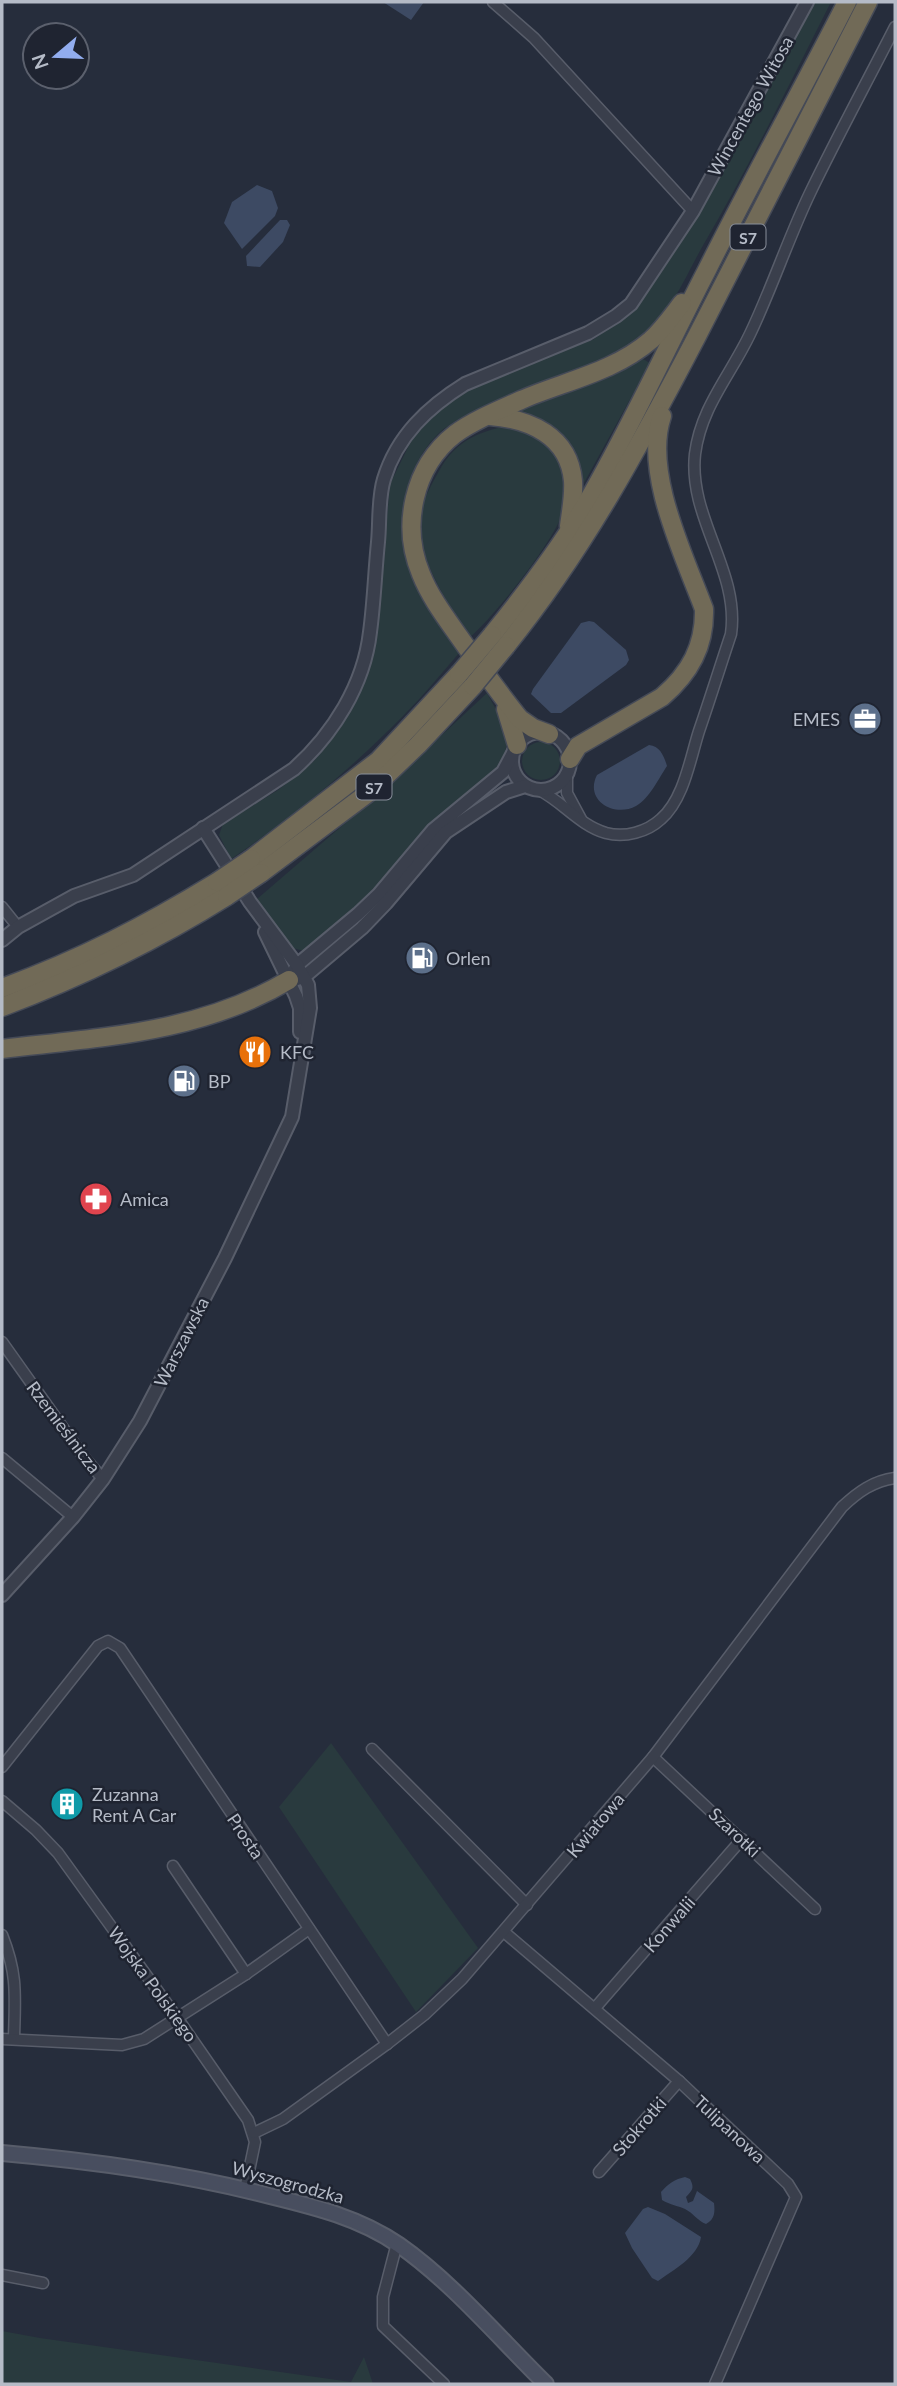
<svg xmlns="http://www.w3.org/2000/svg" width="897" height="2386" font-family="Lato,sans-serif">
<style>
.green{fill:#293a3e}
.water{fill:#3d4a63}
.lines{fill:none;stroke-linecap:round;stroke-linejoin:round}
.minor-casing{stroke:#585d6a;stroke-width:13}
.tertiary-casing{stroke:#585d6a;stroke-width:16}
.secondary-casing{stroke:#585d6a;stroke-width:18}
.motorway-casing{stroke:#454a57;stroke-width:21}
.minor{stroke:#3a3f4c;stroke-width:10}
.tertiary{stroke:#3a3f4c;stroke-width:12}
.secondary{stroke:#484e5f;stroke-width:14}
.motorway{stroke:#716a57;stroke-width:18}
.motorway-bridge-casing{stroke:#454a57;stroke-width:21;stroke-linecap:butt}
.motorway-bridge{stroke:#716a57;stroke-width:18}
.labels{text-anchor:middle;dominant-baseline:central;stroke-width:5;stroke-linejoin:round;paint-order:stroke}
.shield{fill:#1f2431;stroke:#888e9a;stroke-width:2}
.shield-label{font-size:16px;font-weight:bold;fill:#b5bbc7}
.street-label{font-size:18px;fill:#b5bbc7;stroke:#1f2431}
.poi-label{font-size:18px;fill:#b5bbc7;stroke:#1f2431;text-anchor:start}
</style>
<rect width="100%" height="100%" fill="#262d3c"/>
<g class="green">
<path d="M815 2H831C789 85 748 169 701 249 690 269 680 291 667 309 622 366 550 378 488 405 472 412 450 422 438 434 416 456 405 485 403 515 399 568 427 613 460 652 441 674 423 696 403 716 351 769 292 818 231 859L219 835 223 824 278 790 314 761 341 727 358 697 375 647 390 484 413 437 434 411 485 381 594 339 636 309 692 224Z"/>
<path d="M643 359 650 363 584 483C573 445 559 428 522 412V407Z"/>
<path d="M507 426C544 436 572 461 566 503 561 534 494 617 469 638 451 607 416 558 420 521 421 503 430 487 439 471 454 443 476 432 507 426Z"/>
<path d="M487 693C503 723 513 734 501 768L374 893 304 951 289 947 257 899 372 800Z"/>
<circle cx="541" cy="761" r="19"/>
<path d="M331 1743 478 1948 416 2012 279 1807Z"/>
<path d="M2 2331 40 2338 351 2382 364 2357 373 2384H2Z"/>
</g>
<g class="water">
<path d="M383 2H424L411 20Z"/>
<path d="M257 185 272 191 278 208 275 216 242 249 224 223 232 202Z"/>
<path d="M280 220H287L290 225 283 242 260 267 247 266 246 256Z"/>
<path d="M589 621 594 622 626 650 629 660 626 665 561 713H551L531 694 533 689 581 623Z"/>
<path d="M649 745C660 746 664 756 667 766 659 778 649 799 636 806 614 818 584 800 597 775Z"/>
<path d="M685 2177 690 2179C695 2189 692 2190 686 2197L688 2203 693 2201 697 2191 714 2203C715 2212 715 2219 706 2224 698 2221 693 2213 685 2209 679 2206 670 2205 662 2200L661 2192C668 2184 675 2179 685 2177Z"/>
<path d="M648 2207 665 2214 701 2237C698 2257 673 2270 658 2281L652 2278 632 2248 625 2233 643 2209Z"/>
</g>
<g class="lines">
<defs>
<g id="minor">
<path d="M493 2 534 38 693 211"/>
<path d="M567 773V793L581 819"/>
<path d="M539 790C563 802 579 825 606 833 625 838 647 832 661 819 684 799 690 759 699 731 710 699 720 667 731 634 740 571 688 518 695 454 701 407 730 376 750 334 772 288 788 239 810 193 837 137 867 82 895 27"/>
<path d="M2 907 18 927"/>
<path d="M2 1342 83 1456 103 1479"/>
<path d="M2 1458 73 1517"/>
<path d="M372 1749 527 1905"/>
<path d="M653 1757 815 1909"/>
<path d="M2 1767 98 1646 108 1641 120 1648 387 2044"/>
<path d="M2 1801 36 1830 58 1853 178 2019 248 2120 255 2142 245 2190"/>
<path d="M173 1866 246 1974"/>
<path d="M504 1932 679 2081 788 2184 796 2197 715 2384"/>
<path d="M2 1935C18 1975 15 1996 14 2038"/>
<path d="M595 2008 742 1839"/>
<path d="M2 2039 122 2045 144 2039 246 1974 309 1929"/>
<path d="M254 2133 283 2119 387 2044 424 2015 462 1979 653 1757 842 1507C858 1492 873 1481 895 1478"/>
<path d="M599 2172 679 2081"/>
<path d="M397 2243 383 2297V2326L444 2384"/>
<path d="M2 2275 43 2283"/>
</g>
<g id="tertiary">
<circle cx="541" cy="761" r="29"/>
<path d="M265 932 296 996 300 1008V1032"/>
<path d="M2 940 18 927 74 896 133 875 294 769C333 734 364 685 370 632 374 603 375 572 378 542 380 522 378 498 384 479 397 436 428 407 465 384L588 333 616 316 631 304 693 211 807 2"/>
<path d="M293 973 297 965 358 914 379 894 433 830 503 772 512 755"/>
<path d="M297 979 304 977 362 928 386 903 446 832 506 792 525 786"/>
<path d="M2 1595 73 1517 103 1479 140 1421 225 1258 292 1117 310 1008 308 985 297 965 250 902 203 828"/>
</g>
<path id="secondary" d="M2 2153C93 2161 182 2173 270 2196 315 2207 360 2218 399 2245 452 2282 500 2339 546 2384"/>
<g id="motorway">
<path d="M490 416C530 419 569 436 573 481 574 496 571 511 569 526"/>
<path d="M492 635C525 594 558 551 585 506 630 429 666 349 707 270 752 180 801 92 847 2"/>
<path d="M506 646C585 548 639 447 697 336 755 225 810 113 868 2"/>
<path d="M506 709 517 745"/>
<path d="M549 734 533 728 520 719C499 693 479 665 460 638 446 618 430 597 421 574 401 526 413 467 455 434 474 420 499 410 521 400 565 381 614 372 651 340 663 329 672 316 682 303"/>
<path d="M570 759 578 746 662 697C690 673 705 646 704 609 684 555 643 472 662 416"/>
<path d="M251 859 379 760 459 674"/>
<path d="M261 873 368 793 418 745 473 686"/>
<path d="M2 988C81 959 145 926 217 882"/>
<path d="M2 1007C81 977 155 941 227 896"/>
<path d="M2 1049C103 1037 200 1033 289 980"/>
</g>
</defs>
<use href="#minor" class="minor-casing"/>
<use href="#tertiary" class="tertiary-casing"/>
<use href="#secondary" class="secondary-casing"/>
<use href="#motorway" class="motorway-casing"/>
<use href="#minor" class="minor"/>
<use href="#tertiary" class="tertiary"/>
<use href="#secondary" class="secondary"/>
<use href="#motorway" class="motorway"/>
<defs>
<g id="motorway-bridge">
<path d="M459 674 492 635"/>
<path d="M473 686 506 646"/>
<path d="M217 882 251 859"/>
<path d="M227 896 261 873"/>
</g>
</defs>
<use href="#motorway-bridge" class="motorway-bridge-casing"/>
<use href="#motorway-bridge" class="motorway-bridge"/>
</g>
<defs>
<symbol id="office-disc" viewBox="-11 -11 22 22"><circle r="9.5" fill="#5c6f8a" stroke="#1f2431"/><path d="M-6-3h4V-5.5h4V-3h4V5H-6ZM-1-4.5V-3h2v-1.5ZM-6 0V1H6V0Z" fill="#fff"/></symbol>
<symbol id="fuel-disc" viewBox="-11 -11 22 22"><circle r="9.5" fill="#5c6f8a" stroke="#1f2431"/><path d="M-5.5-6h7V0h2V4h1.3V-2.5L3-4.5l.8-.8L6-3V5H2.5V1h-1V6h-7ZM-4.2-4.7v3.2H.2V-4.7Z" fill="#fff"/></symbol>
<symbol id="restaurant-disc" viewBox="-11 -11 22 22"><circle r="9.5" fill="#e8710a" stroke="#1f2431"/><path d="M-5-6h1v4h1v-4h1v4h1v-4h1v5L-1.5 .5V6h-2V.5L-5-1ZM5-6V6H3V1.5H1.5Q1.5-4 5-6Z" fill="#fff"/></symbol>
<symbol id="pharmacy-disc" viewBox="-11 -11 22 22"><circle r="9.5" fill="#e0444e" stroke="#1f2431"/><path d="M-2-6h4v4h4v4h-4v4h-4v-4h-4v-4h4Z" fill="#fff"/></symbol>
<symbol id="building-disc" viewBox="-11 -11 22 22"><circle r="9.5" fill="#0f9aa8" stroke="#1f2431"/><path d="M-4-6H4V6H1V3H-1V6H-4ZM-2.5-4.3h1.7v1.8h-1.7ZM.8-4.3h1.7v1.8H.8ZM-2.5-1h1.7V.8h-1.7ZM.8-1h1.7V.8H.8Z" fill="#fff"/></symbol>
</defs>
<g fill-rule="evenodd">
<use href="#office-disc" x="846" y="700" width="38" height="38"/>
<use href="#fuel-disc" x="403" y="939" width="38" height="38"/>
<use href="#restaurant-disc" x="236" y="1033" width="38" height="38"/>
<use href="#fuel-disc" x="165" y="1062" width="38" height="38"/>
<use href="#pharmacy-disc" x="77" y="1180" width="38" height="38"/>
<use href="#building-disc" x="48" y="1785" width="38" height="38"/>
</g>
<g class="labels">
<g class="shield">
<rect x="730.5" y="224.5" width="35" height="25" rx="5"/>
<rect x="356.5" y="774.5" width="35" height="25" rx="5"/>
</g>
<g class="shield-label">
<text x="748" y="237">S7</text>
<text x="374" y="787">S7</text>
</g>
<g class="street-label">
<text transform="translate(750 106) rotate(-61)">Wincentego Witosa</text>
<text transform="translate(181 1342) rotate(-63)">Warszawska</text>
<text transform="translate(64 1427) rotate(53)">Rzemieślnicza</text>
<text transform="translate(595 1825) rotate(-50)">Kwiatowa</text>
<text transform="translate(735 1832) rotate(43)">Szarotki</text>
<text transform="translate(246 1836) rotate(56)">Prosta</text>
<text transform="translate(669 1924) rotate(-49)">Konwalii</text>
<text transform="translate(153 1984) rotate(54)">Wojska Polskiego</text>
<text transform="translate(639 2126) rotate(-49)">Stokrotki</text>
<text transform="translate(730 2129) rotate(43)">Tulipanowa</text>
<text transform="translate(288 2182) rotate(15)">Wyszogrodzka</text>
</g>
<g class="poi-label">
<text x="840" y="719" text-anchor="end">EMES</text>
<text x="446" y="958">Orlen</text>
<text x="280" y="1052">KFC</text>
<text x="208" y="1081">BP</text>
<text x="120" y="1199">Amica</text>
<text x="92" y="1794">Zuzanna<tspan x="92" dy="21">Rent A Car</tspan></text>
</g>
</g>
<rect width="897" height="2386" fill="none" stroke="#b5bbc7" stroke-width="7"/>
<g transform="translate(56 56) rotate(251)"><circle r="33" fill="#1f2431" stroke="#5b606d" stroke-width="2"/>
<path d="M0-5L12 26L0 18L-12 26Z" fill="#92adef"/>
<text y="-10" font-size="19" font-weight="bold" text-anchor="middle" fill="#b5bbc7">N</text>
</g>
</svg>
